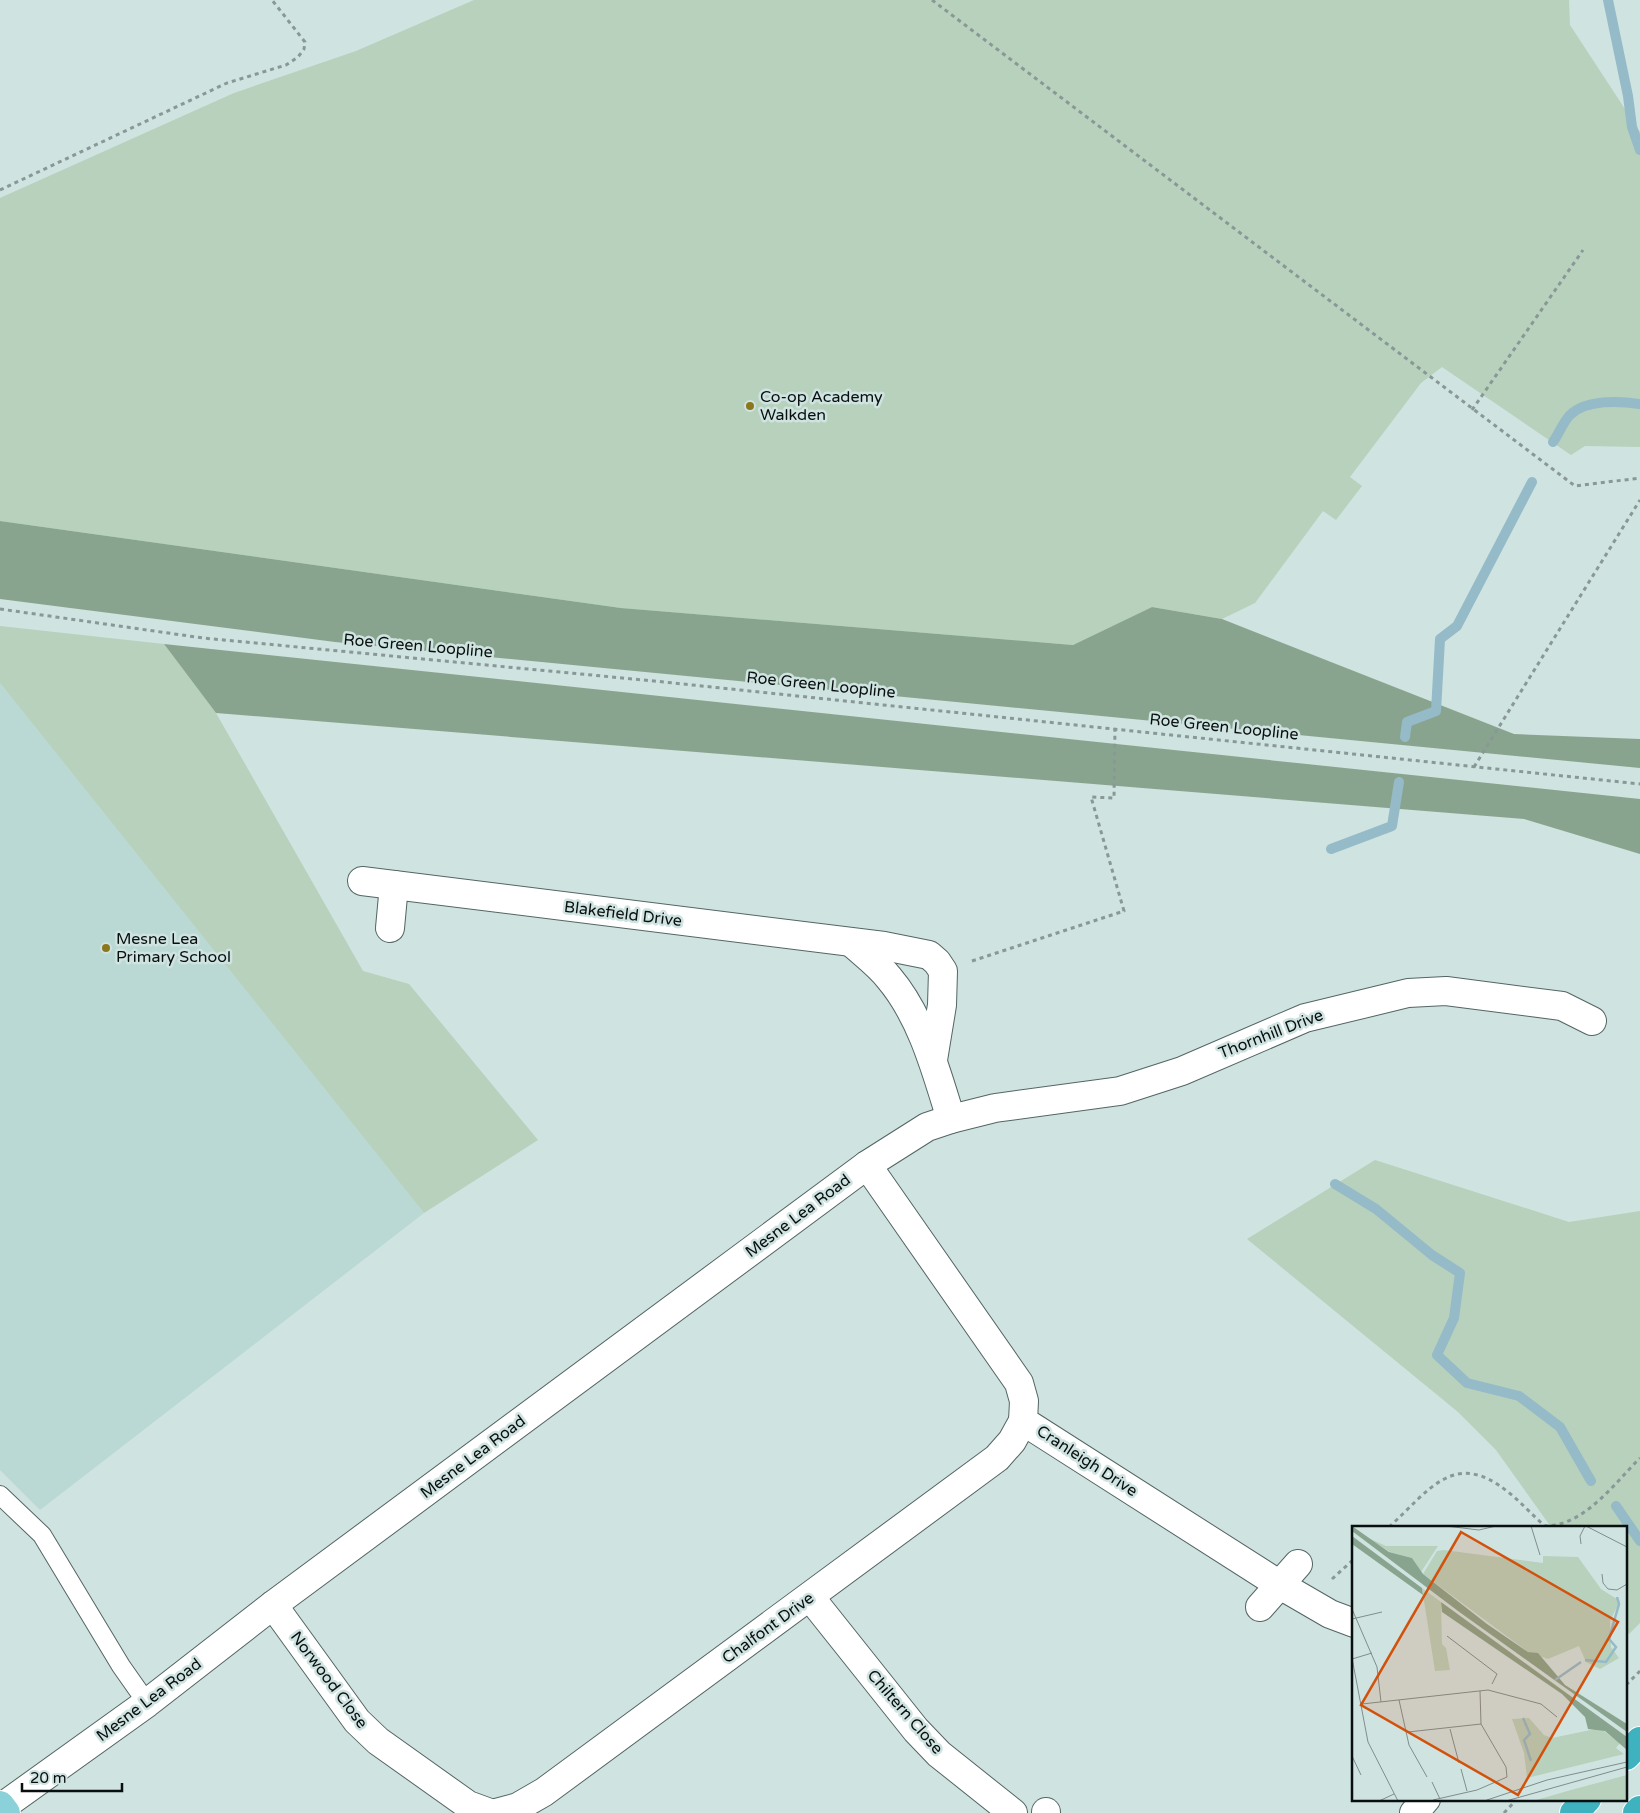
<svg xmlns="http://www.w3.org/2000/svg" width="1640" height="1813" font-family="'Varela Round',sans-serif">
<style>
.built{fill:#bad8d4}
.green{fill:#b7d1bc}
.forest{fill:#89a48e}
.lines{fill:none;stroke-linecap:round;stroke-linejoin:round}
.stream{stroke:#95bac8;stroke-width:10}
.lane-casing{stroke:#536563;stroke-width:20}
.street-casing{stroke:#536563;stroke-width:30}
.primary-casing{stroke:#fff;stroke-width:30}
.highway-casing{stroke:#fff;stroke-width:30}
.path{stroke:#899897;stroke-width:3;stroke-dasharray:4 4;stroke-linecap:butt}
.lane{stroke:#fff;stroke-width:18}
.street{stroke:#fff;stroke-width:28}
.primary{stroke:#8bd1d9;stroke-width:28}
.highway{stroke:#3eb2bf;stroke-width:28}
.poi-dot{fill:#8b771c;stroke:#cfe3e1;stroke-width:2}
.labels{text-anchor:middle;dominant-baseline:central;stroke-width:5;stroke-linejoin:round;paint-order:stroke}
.poi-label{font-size:16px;fill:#080f0e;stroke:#cfe3e1;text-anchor:start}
.street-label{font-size:16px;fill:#080f0e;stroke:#cfe3e1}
.inset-river{fill:none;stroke:#95bac8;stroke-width:2.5}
.inset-road{fill:none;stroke:#7f8e8d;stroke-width:1}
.view{fill:#d2520c;fill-opacity:0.15;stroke:#d2520c;stroke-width:2.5}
.inset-edge{fill:none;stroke:#080f0e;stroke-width:2.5}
</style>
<rect width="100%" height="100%" fill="#cfe3e1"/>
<path class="built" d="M0 683 424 1213 40 1510 0 1470Z"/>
<g class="green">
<path d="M474 0H1569L1570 25 1640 132V447L1585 446 1571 455 1442 367 1421 383 1350 477 1362 486 1336 520 1323 511 1255 603 1222 619 1152 607 1073 645 621 608 0 521V198L234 93 356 51Z"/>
<path d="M0 626 164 644 216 713 363 971 409 984 538 1140 424 1213 0 683Z"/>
<path d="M1375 1160 1569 1222 1640 1211V1623L1629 1634 1626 1630V1527H1551L1496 1450 1458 1412 1247 1239Z"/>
</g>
<g class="forest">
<path d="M0 521 621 608 1073 645 1152 607 1222 619 1514 734 1640 739V768L335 642 0 599Z"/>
<path d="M164 644 1640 799V854L1524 819 216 713Z"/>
</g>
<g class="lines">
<g class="stream">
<path d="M1608 0 1628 96 1632 127 1640 150"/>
<path d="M1553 442C1559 434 1563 422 1570 415 1586 399 1620 401 1640 404"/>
<path d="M1405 737 1407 722 1436 711 1440 639 1457 626 1532 482"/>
<path d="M1331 849 1392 826 1399 782"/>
<path d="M1335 1184 1376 1209 1432 1255 1460 1273 1454 1318 1437 1355 1467 1383 1519 1396 1560 1427 1591 1481"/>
<path d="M1616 1506 1640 1541"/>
</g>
<defs>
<path id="lane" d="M0 1495 42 1535 121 1666 147 1703"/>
<g id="street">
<path d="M362 881 884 946 929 955 937 962 943 971 942 1005 933 1060"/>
<path d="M390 928 394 885"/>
<path d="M852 943C864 954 879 965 889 978 922 1017 936 1071 951 1119"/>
<path d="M867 1165 1019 1383 1024 1401 1023 1421 1280 1585 1330 1614 1354 1623"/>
<path d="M810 1597 916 1730 939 1754 1013 1813"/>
<path d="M273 1605 357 1721 378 1741 468 1805 490 1813"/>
<path d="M1260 1607 1298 1564"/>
<path d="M2 1807 147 1703 273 1605 867 1165 927 1127 951 1119 995 1108 1120 1091 1182 1071 1305 1018 1408 993 1446 991 1562 1006 1592 1021"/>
<path d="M496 1813 518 1807 544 1792 997 1458 1012 1441 1023 1421"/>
<path d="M1046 1813V1812"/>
<path d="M1414 1813 1426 1799"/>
</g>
<path id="primary" d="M0 1805 6 1813"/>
<g id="highway">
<path d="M1626 1756 1640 1741"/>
<path d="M1574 1813 1587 1799"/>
<path d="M1637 1813 1640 1810"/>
</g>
</defs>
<use href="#lane" class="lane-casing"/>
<use href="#street" class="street-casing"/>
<use href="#primary" class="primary-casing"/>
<use href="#highway" class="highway-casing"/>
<g class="path">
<path d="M932 0 1575 486 1640 478"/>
<path d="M0 190 227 83 286 65 298 57 304 49 305 42 272 0"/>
<path d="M1472 410 1583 250"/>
<path d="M0 609 203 638 654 681 1640 784"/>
<path d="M1474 767 1640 500"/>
<path d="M972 961 1124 911 1091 797 1114 798 1115 728"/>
<path d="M1389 1527C1429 1491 1454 1448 1508 1492 1521 1502 1532 1515 1545 1526 1584 1526 1614 1484 1640 1458"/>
<path d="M1332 1579 1354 1559"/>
<path d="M1626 1685 1640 1671"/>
<path d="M1504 1813 1517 1799"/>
</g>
<use href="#lane" class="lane"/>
<use href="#street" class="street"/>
<use href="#primary" class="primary"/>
<use href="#highway" class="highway"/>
</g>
<g class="poi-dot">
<circle cx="750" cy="406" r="5"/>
<circle cx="106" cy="948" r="5"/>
</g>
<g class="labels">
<g class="poi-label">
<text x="760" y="397">Co-op Academy<tspan x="760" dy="18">Walkden</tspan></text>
<text x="116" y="939">Mesne Lea<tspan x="116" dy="18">Primary School</tspan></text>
</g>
<g class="street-label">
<text transform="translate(418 646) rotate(5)">Roe Green Loopline</text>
<text transform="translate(821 685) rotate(6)">Roe Green Loopline</text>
<text transform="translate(1224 727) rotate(6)">Roe Green Loopline</text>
<text transform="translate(623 914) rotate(7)">Blakefield Drive</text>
<text transform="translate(1271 1034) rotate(-21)">Thornhill Drive</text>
<text transform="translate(798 1216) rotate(-37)">Mesne Lea Road</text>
<text transform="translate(473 1457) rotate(-37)">Mesne Lea Road</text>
<text transform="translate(1087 1461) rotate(33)">Cranleigh Drive</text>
<text transform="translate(768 1628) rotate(-36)">Chalfont Drive</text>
<text transform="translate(329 1680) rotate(53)">Norwood Close</text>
<text transform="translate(149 1700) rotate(-37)">Mesne Lea Road</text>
<text transform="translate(905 1712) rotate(49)">Chiltern Close</text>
</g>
</g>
<g transform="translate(1352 1526)">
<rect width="275" height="275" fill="#cfe3e1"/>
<path d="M16 12 34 20H86L69 46 60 32 38 26ZM92 24 191 37V30L226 31 249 63 268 75 258 95 259 121 267 132 248 143 234 136 227 120 196 133 176 126 71 48 85 25ZM70 62 89 76 90 118 94 122 98 144 83 145ZM177 192 192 209 200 212 248 202 268 217 264 222 272 228 175 252 172 227 160 193ZM275 249V275H181L219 264Z" fill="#b7d1bc"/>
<path d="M0 0 37 26 60 32 71 48 135 98 176 126 186 127 213 159 275 198V206L106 85 0 5ZM0 10 70 62 71 69 0 18ZM89 76 275 211V224L253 205 236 203 233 191 210 168 90 86Z" fill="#89a48e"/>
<path class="inset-river" d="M233 134 254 136 264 121 257 113 267 78 265 71M203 154 229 136M171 192 178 208 172 214 179 235"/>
<path class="inset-road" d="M94 0 127 4 144 0M179 0 188 29M234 0 275 21M229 18 228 10 233 0M250 48 251 57 256 63 265 64 275 58M0 83 25 141 29 176M0 93 30 86M95 110 145 148 140 158M0 132 16 216 46 275M0 133 20 127M47 174 57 219 75 251M10 178 136 164 189 178 205 191M98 203 107 237M56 206 129 198M0 230 9 249M109 243 115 265M80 256 88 273M81 274 125 264 155 251 154 241 129 198 128 165M27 275 42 268M132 275 195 254 275 236M154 275 275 241"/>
<path class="view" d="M109 6 266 96 166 269 9 179Z"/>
<rect width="275" height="275" class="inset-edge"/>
</g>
<path d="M22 1783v8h100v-8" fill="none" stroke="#080f0e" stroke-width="2.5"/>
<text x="30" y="1783" font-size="15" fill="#080f0e" stroke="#cfe3e1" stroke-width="4" paint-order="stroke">20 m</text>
</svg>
